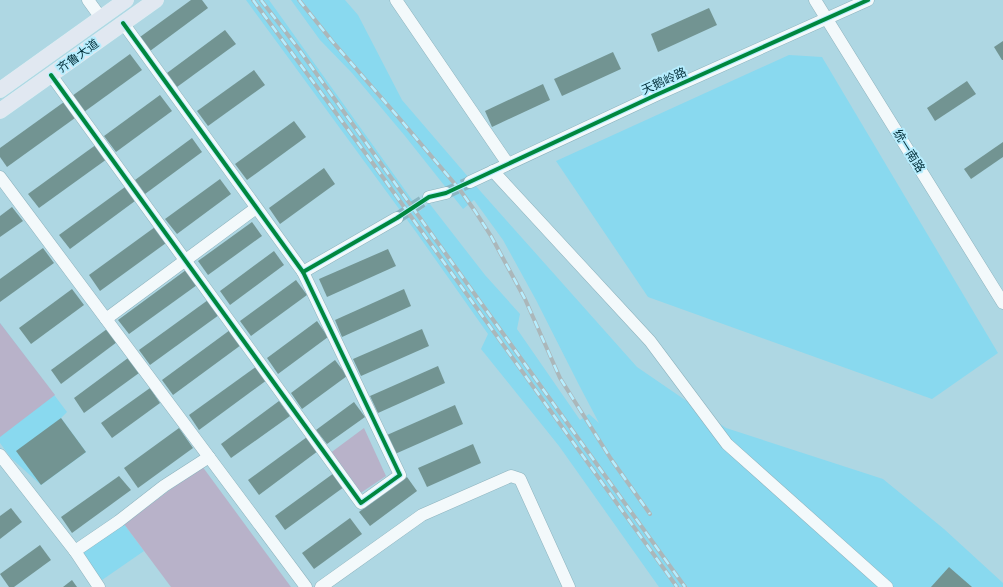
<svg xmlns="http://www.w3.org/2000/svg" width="1003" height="587" font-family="Arial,'Noto Sans SC',sans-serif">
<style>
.built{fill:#89d9ef}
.green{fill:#b8b2c9}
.building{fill:#729492}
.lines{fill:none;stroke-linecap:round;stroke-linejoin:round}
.minor-tunnel{stroke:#8bb5c1;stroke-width:12;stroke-dasharray:12 6;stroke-linecap:butt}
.minor-casing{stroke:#8db3be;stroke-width:13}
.major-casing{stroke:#dbedf2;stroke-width:16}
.minor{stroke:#f3f9fb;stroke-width:12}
.major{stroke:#e1e8f1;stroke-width:15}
.rail-casing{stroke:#abb7ba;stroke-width:4}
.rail{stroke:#b6edfe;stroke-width:2.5;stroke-dasharray:8;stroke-linecap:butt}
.cycleway-casing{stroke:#b6edfe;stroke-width:6}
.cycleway{stroke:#00873e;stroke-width:4}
.labels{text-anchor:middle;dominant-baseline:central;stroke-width:4;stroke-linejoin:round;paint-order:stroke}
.street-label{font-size:12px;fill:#002e39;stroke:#b6edfe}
</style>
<rect width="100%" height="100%" fill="#aed7e3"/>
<g class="built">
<path d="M246 0H269L420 211 429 203 485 275 520 314 517 329 580 420 589 414 599 423 579 385 536 300 503 240 474 200 463 209 405 136 352 73 320 40 291 0H345L358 15 402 100 482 193 637 367 726 428 883 479 944 529 1003 583V587H659L559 446 481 349 488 334 416 232Z"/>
<path d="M789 55 822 57 998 353 932 399 648 297 556 161Z"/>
<path d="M0 323 67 412 61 418 86 452 41 485 11 458 0 443Z"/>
<path d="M124 524 144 551 102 580 81 551Z"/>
</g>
<g class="green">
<path d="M0 323 55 395 0 437Z"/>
<path d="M364 428 386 476 359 494 329 454Z"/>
<path d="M202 466 291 587H171L124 524Z"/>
</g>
<g class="building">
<path d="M191 0H202L208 8 150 51 140 37Z"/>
<path d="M709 8 717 25 658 52 651 34Z"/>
<path d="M225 30 236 44 177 87 167 73Z"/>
<path d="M1003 41V60H1002L994 47Z"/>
<path d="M613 52 621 69 562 96 554 79Z"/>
<path d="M130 54 142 70 84 112 72 96Z"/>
<path d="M254 70 265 85 208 126 197 111Z"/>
<path d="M967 81 976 94 935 121 927 108Z"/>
<path d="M543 84 550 100 492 127 485 111Z"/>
<path d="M160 95 172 111 116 152 104 136Z"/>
<path d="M64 102 75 118 7 167 0 157V148Z"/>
<path d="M294 121 306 137 247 180 235 164Z"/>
<path d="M192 138 202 152 145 194 135 180Z"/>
<path d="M1003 142V157L971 179 964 169Z"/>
<path d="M97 144 107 159 39 208 28 194Z"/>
<path d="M324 168 335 184 280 224 269 208Z"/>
<path d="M220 179 231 194 177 234 165 219Z"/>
<path d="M125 187 135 201 70 249 59 235Z"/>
<path d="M12 207 23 221 0 237V216Z"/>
<path d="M252 222 262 236 208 275 198 261Z"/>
<path d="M155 227 166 243 100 291 89 275Z"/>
<path d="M43 248 54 263 0 302V279Z"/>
<path d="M388 249 396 266 327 297 319 279Z"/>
<path d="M274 251 284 265 230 305 220 291Z"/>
<path d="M186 270 197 285 129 334 118 320Z"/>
<path d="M296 280 307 295 251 336 240 321Z"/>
<path d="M72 289 84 305 31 344 19 328Z"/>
<path d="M404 289 411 306 342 337 335 320Z"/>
<path d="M208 300 219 315 150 365 139 350Z"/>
<path d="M317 321 328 337 278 374 267 358Z"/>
<path d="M107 329 117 342 61 384 51 370Z"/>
<path d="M422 329 429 346 361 376 353 359Z"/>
<path d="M230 330 241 345 173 395 162 380Z"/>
<path d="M128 358 139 373 84 413 74 398Z"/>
<path d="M335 360 347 376 302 409 291 393Z"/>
<path d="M257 366 267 380 199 430 189 415Z"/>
<path d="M438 366 445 383 378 413 370 396Z"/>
<path d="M150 388 160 403 112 438 101 423Z"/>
<path d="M279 401 290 416 231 458 221 444Z"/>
<path d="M354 402 365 417 327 444 316 430Z"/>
<path d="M455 405 463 424 395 454 387 435Z"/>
<path d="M61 418 86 452 41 485 16 451Z"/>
<path d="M179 428 193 448 138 488 124 468Z"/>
<path d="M307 437 318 451 259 495 248 480Z"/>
<path d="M473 444 481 463 427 487 418 468Z"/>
<path d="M334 473 344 487 285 530 275 516Z"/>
<path d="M119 476 131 490 72 533 61 517Z"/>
<path d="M407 477 417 491 370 526 359 512Z"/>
<path d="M11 508 22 522 0 539V516Z"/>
<path d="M350 518 362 534 314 569 302 553Z"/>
<path d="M40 545 51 560 14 587H9L0 574Z"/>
<path d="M949 567 972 587H931Z"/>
<path d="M72 580 77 587H63Z"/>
</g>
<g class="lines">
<g class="minor-tunnel">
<path d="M446 193 470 182"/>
<path d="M397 218 429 197"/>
</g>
<defs>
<g id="minor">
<path d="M88 0 101 18"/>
<path d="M396 0 508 164"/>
<path d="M815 0 1003 303"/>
<path d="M51 75 361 503 400 475 303 272 123 23"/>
<path d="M493 171 650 341 727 444 887 587"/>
<path d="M0 177 306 587"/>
<path d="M470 182 656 95 868 0"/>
<path d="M429 197 446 193"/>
<path d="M303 272 397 218"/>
<path d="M106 319 256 208"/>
<path d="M0 455 75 551 99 587"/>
<path d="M75 551 119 521 164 486 209 457"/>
<path d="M321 587 422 515 511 476 520 479 569 587"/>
</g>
<g id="major">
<path d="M0 90 126 0"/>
<path d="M0 111 156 0"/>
</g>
</defs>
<use href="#minor" class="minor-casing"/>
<use href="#major" class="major-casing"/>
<use href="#minor" class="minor"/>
<use href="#major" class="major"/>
<defs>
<g id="rail">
<path d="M253 0 369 158 677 587"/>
<path d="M261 0 298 48 685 587"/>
<path d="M299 0 332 41 399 118 460 190 475 211 491 236 525 299 560 378 611 459 650 514"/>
</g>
</defs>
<use href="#rail" class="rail-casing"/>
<use href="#rail" class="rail"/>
<defs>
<g id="cycleway">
<path d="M51 75 361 503 400 475 303 272 123 23"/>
<path d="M303 272 397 218 429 197 446 193 656 95 868 0"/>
</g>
</defs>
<use href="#cycleway" class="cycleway-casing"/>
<use href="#cycleway" class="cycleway"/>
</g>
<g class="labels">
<g class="street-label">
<text transform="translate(78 56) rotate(-36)">齐鲁大道</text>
<text transform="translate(664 81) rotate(-24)">天鹅岭路</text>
<text transform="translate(909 151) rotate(58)">统一南路</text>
</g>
</g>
</svg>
